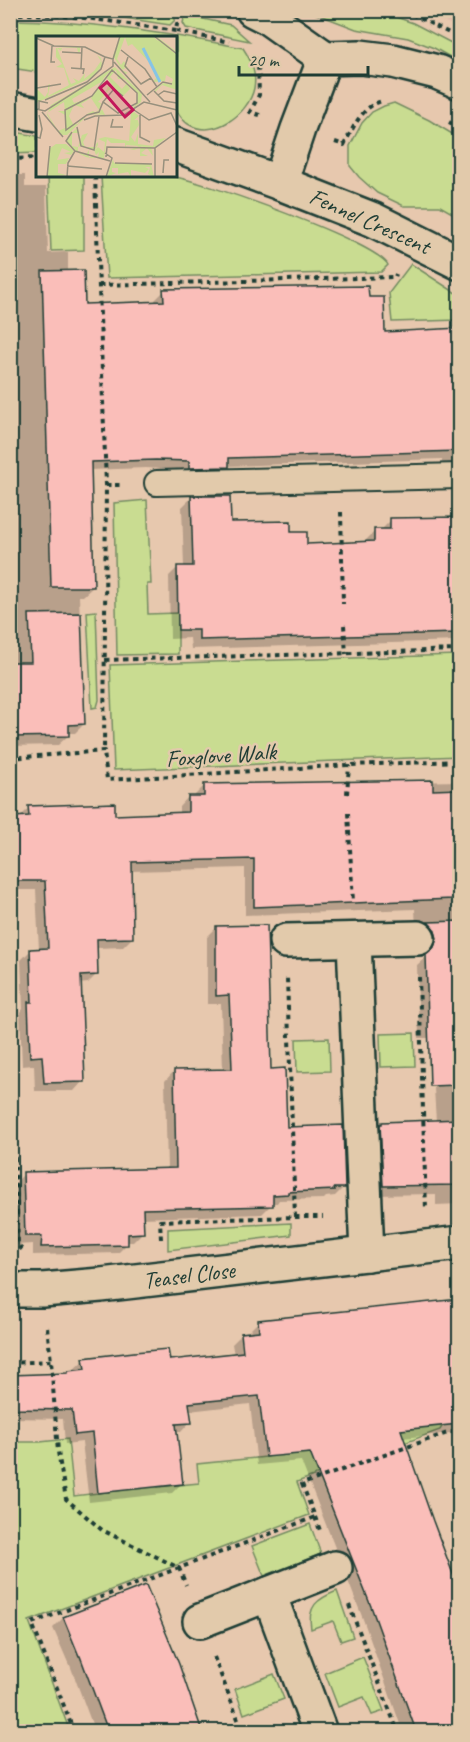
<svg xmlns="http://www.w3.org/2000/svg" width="470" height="1742" font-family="Caveat,sans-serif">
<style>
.built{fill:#e1bdaa}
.green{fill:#c9dc91;stroke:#748c62;stroke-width:1.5}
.shadow{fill:#0003}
.building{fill:#fabeb9;stroke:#1f3d34;stroke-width:1.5}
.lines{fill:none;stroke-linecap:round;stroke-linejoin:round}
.lane-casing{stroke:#1f3d34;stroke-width:28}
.street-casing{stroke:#1f3d34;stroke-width:38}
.secondary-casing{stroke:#1f3d34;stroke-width:38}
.path{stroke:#1f3d34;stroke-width:4;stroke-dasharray:4.5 4.5;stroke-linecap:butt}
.lane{stroke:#e2caab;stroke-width:24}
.street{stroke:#e2caab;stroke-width:33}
.secondary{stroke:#e2caab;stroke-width:33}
.labels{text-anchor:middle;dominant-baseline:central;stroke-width:5;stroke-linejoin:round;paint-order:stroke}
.street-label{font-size:24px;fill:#1f3d34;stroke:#e2caab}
.inset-river{fill:none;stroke:#86c4e6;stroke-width:3}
.inset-road{fill:none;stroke:#97907d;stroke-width:1.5}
.view{fill:#c2185b;fill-opacity:0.15;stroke:#c2185b;stroke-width:3}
.inset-edge{fill:none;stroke:#1f3d34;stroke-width:3}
</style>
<rect width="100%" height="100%" fill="#e7c8ae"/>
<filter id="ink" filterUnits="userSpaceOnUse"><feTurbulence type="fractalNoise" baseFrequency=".0167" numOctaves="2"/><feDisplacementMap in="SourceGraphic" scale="12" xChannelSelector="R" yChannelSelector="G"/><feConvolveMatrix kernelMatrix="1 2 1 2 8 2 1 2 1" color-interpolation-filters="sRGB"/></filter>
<g filter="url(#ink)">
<path class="built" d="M419 11H459V29L452 25Z"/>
<g class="green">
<path d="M60 11H160L175 13V20L170 25 111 16Z"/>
<path d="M309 11H379L413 23 459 47V62L434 48 408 38 356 29Z"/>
<path d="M185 15 231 25 249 41 186 28 183 23Z"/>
<path d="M11 20C89 21 166 33 243 48 251 60 257 74 254 88 249 114 213 140 188 124 183 121 179 114 176 110V38H38L37 72 11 68Z"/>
<path d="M394 103 429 120 459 138V217L440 206H404L377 193 359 177 350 166V146L362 123 372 112 384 106Z"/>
<path d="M10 131 37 136V153L11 154Z"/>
<path d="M48 176H84V250L51 251Z"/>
<path d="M101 176C122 175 150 173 170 176 201 180 376 242 388 265L381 272 107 278Z"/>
<path d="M411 264 459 295V320L392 322 389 293Z"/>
<path d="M147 500 151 584H147L148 614 178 613V654L117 655 114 503Z"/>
<path d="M96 611 99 700 97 707 92 708 87 612Z"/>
<path d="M459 655V756L114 770 110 665Z"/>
<path d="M414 1033 415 1066 381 1067 380 1034Z"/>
<path d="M329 1038 330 1071 297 1072 296 1039Z"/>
<path d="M291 1223V1235L168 1250V1229Z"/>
<path d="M443 1425 440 1430 297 1482 309 1515 29 1621 70 1732 13 1731 10 1614V1442H40L68 1439 74 1496 123 1490 157 1476 158 1487 199 1483 197 1464 266 1457 381 1432Z"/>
<path d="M310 1524 321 1554 264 1576 252 1546Z"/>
<path d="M337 1591 353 1637 341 1641 333 1621 311 1629C307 1606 317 1599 337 1591Z"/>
<path d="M363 1657 384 1711 372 1715 364 1697 338 1707 325 1673Z"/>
<path d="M274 1674 284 1699 244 1714 235 1689Z"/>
</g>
<g class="shadow">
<path d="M10 175H25V187H46L48 253 68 252V272L84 305 155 303V300L164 291 367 299 384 333 460 329V463L442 464V459L258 465 228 466 219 476 181 477V470L146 468 89 470 93 587 83 596H79L84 724 75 733H68V736L58 745 10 746Z"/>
<path d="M191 498 230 523 290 534 305 545 366 543V540L375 531 382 529 391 520 460 518V641L191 649 190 638 170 639 169 576 178 567H184L182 507Z"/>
<path d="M460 781V1204L436 1205V1194L374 1195 372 1134 383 1123 436 1122 431 1038H419L417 965 426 957 428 947 416 930 415 909 245 915V868L131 871 132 938 123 947 96 948 97 974 88 983 80 984 83 1081 74 1091H35L34 1065 22 1066 20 1013 23 1009 21 960 31 950H39L36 890H10V821L13 818 20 817 29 808 114 816 179 814V807L188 797H195V795L204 786Z"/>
<path d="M216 928 270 1070 285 1129 344 1187 335 1196 326 1197 324 1199 279 1200 277 1203H271V1205L262 1214 142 1218V1233L133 1242H127V1244L118 1253 33 1255V1244L16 1245 15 1183 24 1174 167 1170 165 1081 174 1071H223L221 1004H207V937Z"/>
<path d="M460 1300V1432L402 1438 431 1521 460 1594V1732H382L400 1724 363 1619 301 1461 257 1465 250 1404 189 1411 190 1422 181 1432H176L181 1484 172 1493 89 1502 82 1442 65 1444 63 1419 11 1418 10 1376 75 1372 74 1369 84 1360 168 1361 234 1355 232 1344 242 1334H249V1331L259 1321Z"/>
<path d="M145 1587 172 1652 200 1732H95L70 1665H69L53 1628 63 1618Z"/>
</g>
<g class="building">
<path d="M84 270 85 304 164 301 163 289 368 286 369 297H384L385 332 459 328V451L229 458V467L189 468V461L156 460 91 462 94 587H51L42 271Z"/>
<path d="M191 496H230L231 522 291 521V532H307V544L374 541V529H390V518L459 517V633L199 640V630H178L177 566H193Z"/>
<path d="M81 613 85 724 69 725V736L10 737V662H31L29 614Z"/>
<path d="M433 780V790L459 789V855H452L453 899 254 907V859L132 862 133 938 97 939 98 975 81 976 85 1082 44 1083 42 1056 30 1057 28 1002H32L30 949 48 948 45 881H15L13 817 29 816 28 806 115 803V815L188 812V796H204V784Z"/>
<path d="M459 921V1085L430 1086 426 955 434 947 437 938 434 929 428 922Z"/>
<path d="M267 925 271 1069 285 1068 287 1127 343 1125 345 1188H334L335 1190 288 1192V1194L273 1195V1206L143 1209 144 1233 128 1234V1245L41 1247 42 1236H25L23 1172 176 1168 174 1070 232 1069 229 995 216 996V926Z"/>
<path d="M459 1119V1185L383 1186 380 1124H382V1122Z"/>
<path d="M459 1299V1424L401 1430 433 1521 459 1590V1731H416L372 1609 310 1453 266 1457 259 1396 189 1403 192 1423 176 1424 183 1484 98 1493 92 1433 75 1435 72 1410 10 1409V1375L68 1373V1371L85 1369 83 1358 134 1352 168 1349 170 1360 243 1352 241 1333 259 1331 258 1320Z"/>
<path d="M146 1585 179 1664 202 1731H108L80 1656H79L63 1617Z"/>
</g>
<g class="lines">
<defs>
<path id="lane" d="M157 483 460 476"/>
<g id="street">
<path d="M10 109 38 114"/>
<path d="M176 145 280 183 374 220 460 263"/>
<path d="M280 183 298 129 325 58"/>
<path d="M286 941 418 938"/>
<path d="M354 941 367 1254"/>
<path d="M10 1290H42L101 1285 460 1243"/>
<path d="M269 1594 320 1732"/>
<path d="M200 1621 335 1568"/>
</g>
<path id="secondary" d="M253 10 267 17 325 58 360 57 393 61 437 72 460 82"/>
</defs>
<use href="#lane" class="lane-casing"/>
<use href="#street" class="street-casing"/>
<use href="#secondary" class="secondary-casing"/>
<g class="path">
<path d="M404 10 449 33"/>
<path d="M10 14C66 13 121 23 176 31L179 10"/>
<path d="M176 31 229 42"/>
<path d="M255 58 258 63 259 95 250 112 263 116"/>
<path d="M449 122 460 128"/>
<path d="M335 142 344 145C353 128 362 106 382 101"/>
<path d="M10 159 38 158"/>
<path d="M95 176 106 485 104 751"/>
<path d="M99 285 395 277 396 274"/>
<path d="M106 485H123"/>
<path d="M341 512 343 604"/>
<path d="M344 625 346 654"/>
<path d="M105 660 460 650"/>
<path d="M10 758 104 751 107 780 349 765 460 761"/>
<path d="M347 794 349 765"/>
<path d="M348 813 353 902"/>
<path d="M419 977 426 1210"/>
<path d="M10 1004 18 1246 24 1251"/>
<path d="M295 1217H323"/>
<path d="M161 1239 160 1221 295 1217 287 978"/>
<path d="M47 1327 51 1361 58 1452 66 1499 102 1530 179 1568 186 1585"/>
<path d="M10 1363 51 1361"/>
<path d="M315 1517 321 1533"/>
<path d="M349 1605 398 1732"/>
<path d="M214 1657 243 1732"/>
<path d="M74 1732 32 1623 315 1517 302 1484 450 1432 460 1433"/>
</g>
<use href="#lane" class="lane"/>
<use href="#street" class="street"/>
<use href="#secondary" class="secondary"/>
</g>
</g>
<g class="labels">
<g class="street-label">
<text transform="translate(370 221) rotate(24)">Fennel Crescent</text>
<text transform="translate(221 755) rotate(-4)">Foxglove Walk</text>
<text transform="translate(189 1275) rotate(-7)">Teasel Close</text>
</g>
</g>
<g transform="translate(36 36)">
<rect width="141" height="141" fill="#e7c8ae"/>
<path d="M84 0H117L122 5 120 0 141 16 133 13 141 18V54L126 49 119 56V54L126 48 128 47 136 49 133 44 136 47 137 43 130 39 129 45 117 46 120 42 115 28 96 8 92 10 89 1 81 23 85 29 88 25 91 31 86 34 92 37 89 38 77 20ZM44 11V16H42L41 12H26L25 15 21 12 35 48 40 46 37 42 43 45 49 37 48 43 58 35 65 25 61 19 65 22 66 30 57 41 0 67V52L9 61 12 56V49L14 48 12 60 33 49 28 32 20 31 26 28 20 21V12ZM79 31 106 58 105 66 92 76 101 67 102 58 88 43H82L80 34 74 41 86 53 91 47 94 53 86 61 70 41 74 35 67 43 76 51 62 66 65 67 63 75 59 76 63 74 55 62 45 68 48 72 38 69 33 80 37 88H42L45 82 50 81 51 78 57 75 62 78 66 73 69 79 53 78 31 99H24L11 79 15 69ZM67 45 73 48 69 57 63 54 64 49 55 62 38 67 36 63ZM28 66 29 75H22L29 79V92L22 95 11 77ZM98 76 103 80 98 84H102L103 89 95 101 99 106 102 97V108L117 110 118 104 130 102 119 111H115L117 120 111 112 105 117 112 120H104V113L107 110 98 114H94L103 110 90 109 89 113V107H75L71 103 68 122H55L50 121 44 118 39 114 31 106 32 100 40 93 44 97H36V110L42 111 46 99 52 97 47 106 49 111 42 110V116L50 119 53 114V121H62L63 116 60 119 58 114 50 111H60V108L62 106V109L59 114 62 111 68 116 69 106 62 103 69 101 93 105 95 78 94 77 90 80H85ZM20 108H30L38 115 35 119 28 117 35 116 26 112 21 124 33 122 30 128H22V137L30 139 12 141 13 113ZM77 123 78 127 115 128 118 141 112 138 114 131H109L113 133 109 137 95 134V141L92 136 82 138V132H76V136L80 137 71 141Z" fill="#c9dc91" fill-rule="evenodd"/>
<path class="inset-river" d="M107 12 124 46"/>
<path class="inset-road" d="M118 0 141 18M0 2 18 10 49 11 69 21M16 10 15 26H19M85 14 109 33 121 51M26 16 45 17M92 21 89 30 105 48 115 42M77 23 84 0M78 26 114 66M35 32 48 33 47 38M45 32 46 11M76 34 101 57V67L82 77 67 66 63 76 51 79 30 94 29 74 56 60ZM1 52 25 48M118 55 128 65 141 67M111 59 127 46 136 48M122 59 128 55 141 58M67 66 78 53 87 60M0 73 9 75 55 46 77 30V23L69 21 65 33 51 46 9 64M3 74V65L12 67M98 74 113 84 135 77 141 90M6 76 27 101M104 79V101L114 106M77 83 75 91H87M48 84 59 80 88 79 108 66 141 74M41 91 45 110 58 114 63 80M36 96 30 105 39 115 74 125M0 101 4 102 6 93 3 79M69 117 76 122 70 141M70 121 71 111 119 112M79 127 116 128M31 130 66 133M127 137 128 124H133M11 141 14 110M31 141 32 127 39 115M119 141V112L141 96"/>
<path class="view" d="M71 46 97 74 89 81 64 52Z"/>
<rect width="141" height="141" class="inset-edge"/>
</g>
<rect width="470" height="1742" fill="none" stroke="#e2caab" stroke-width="36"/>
<rect x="18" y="18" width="434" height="1706" fill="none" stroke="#1f3d34" stroke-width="2" filter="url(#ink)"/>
<path d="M239 66v9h129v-9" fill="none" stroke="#1f3d34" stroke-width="3"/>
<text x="248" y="66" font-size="18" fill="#1f3d34" stroke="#e2caab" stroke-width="4.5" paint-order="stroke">20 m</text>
</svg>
